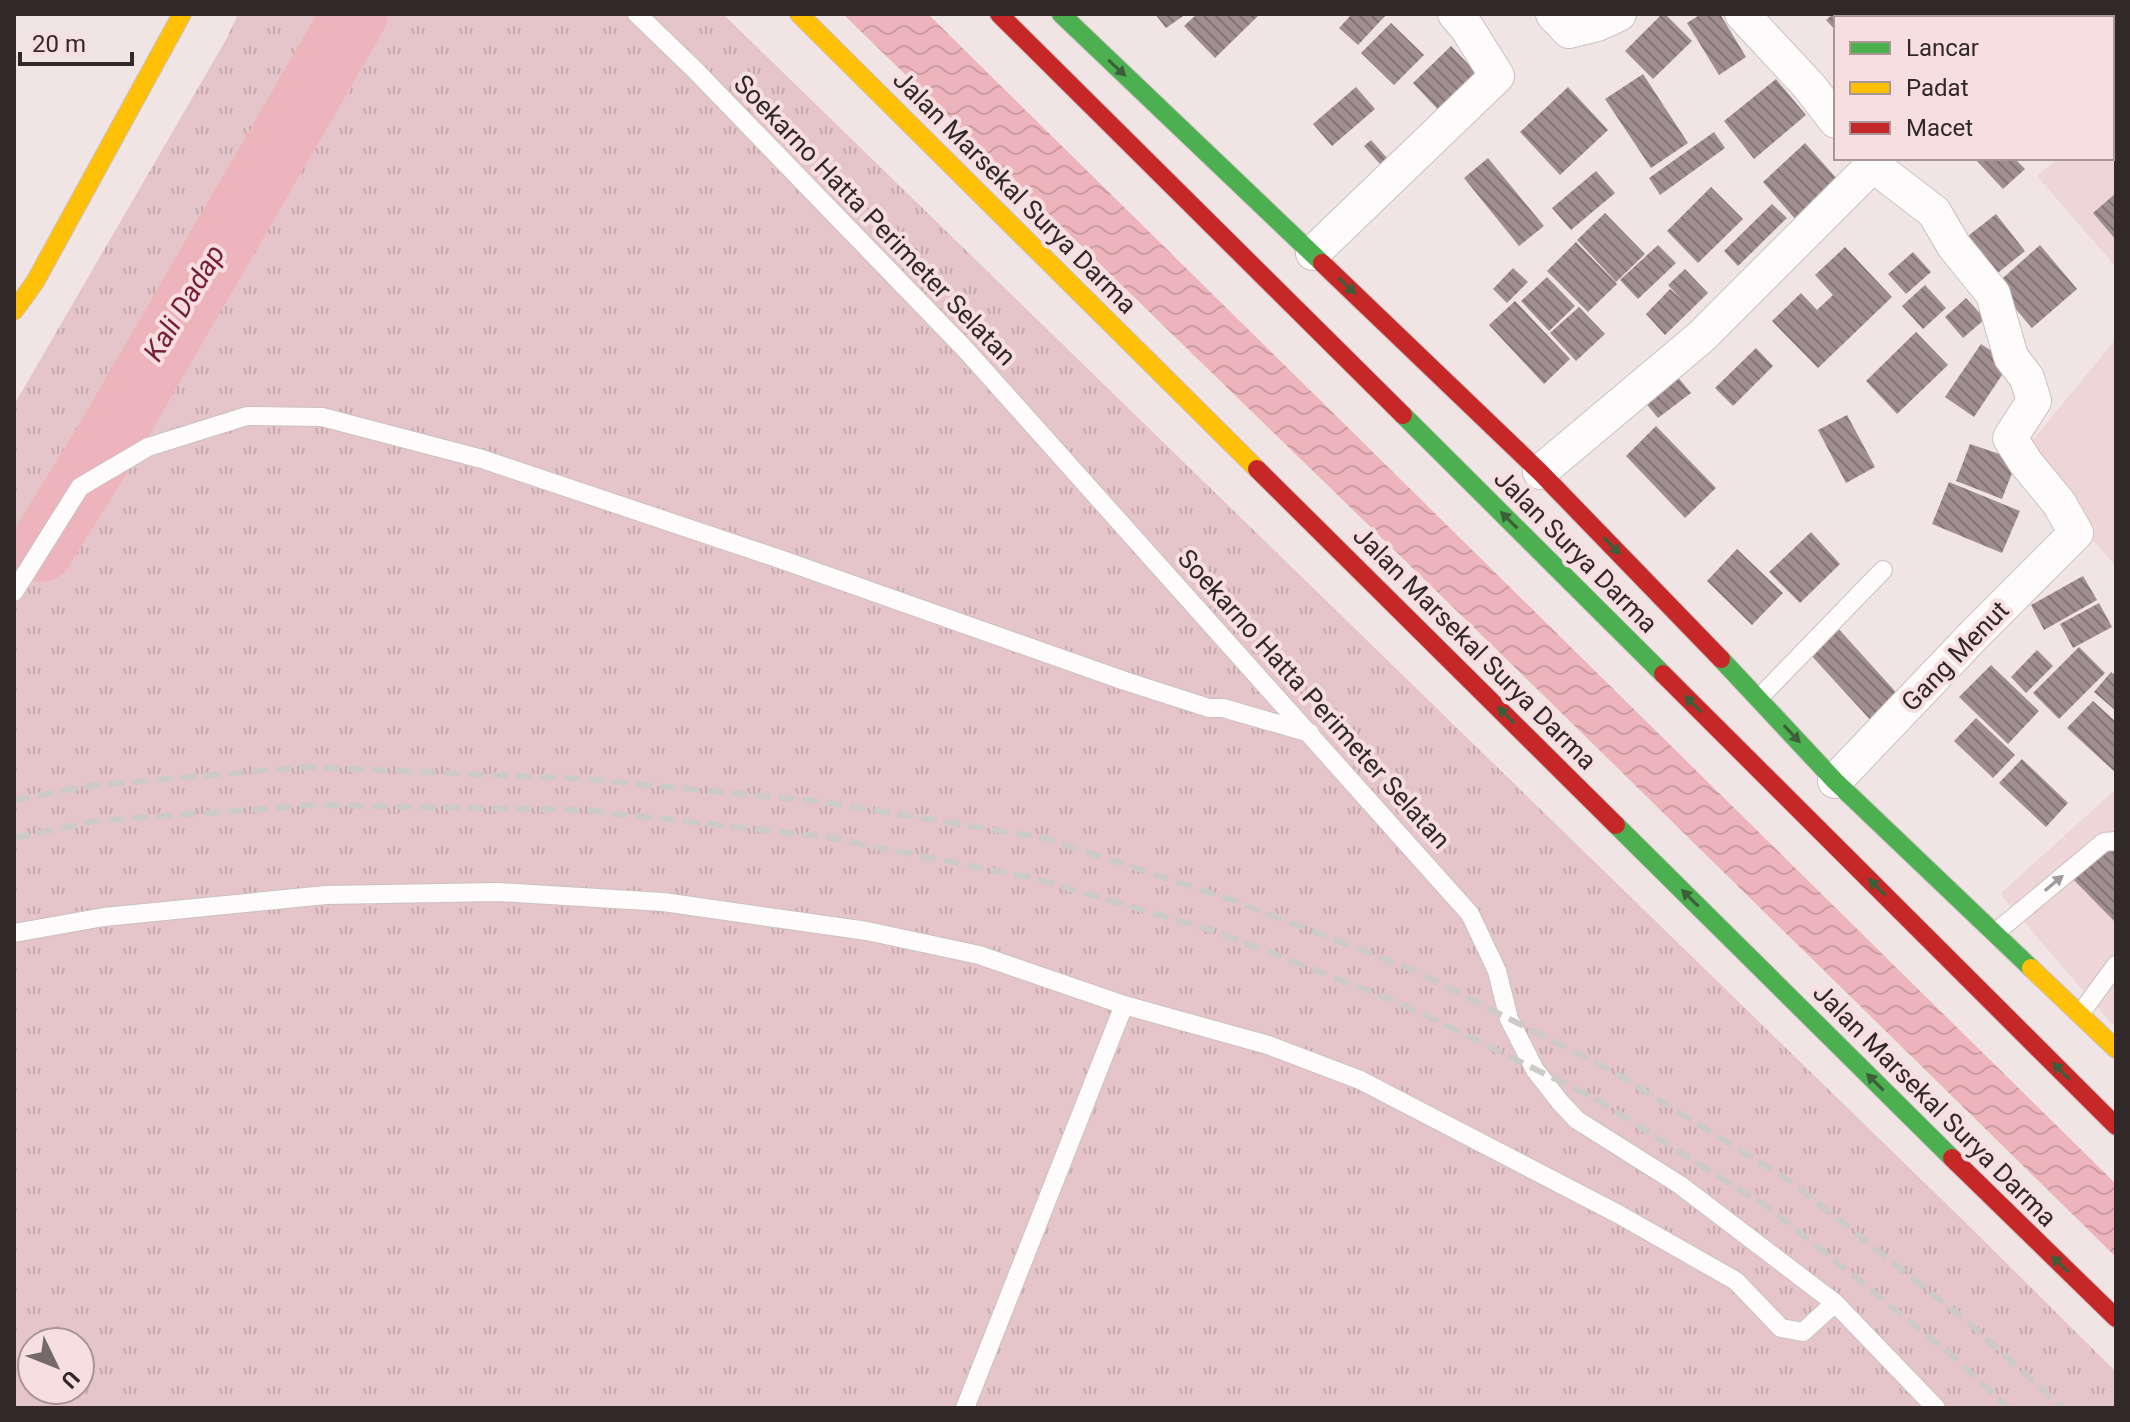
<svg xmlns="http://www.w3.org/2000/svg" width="2130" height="1422" font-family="Roboto,sans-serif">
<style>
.built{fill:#eed6d8}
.grass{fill:url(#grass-tufts);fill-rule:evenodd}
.water{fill:url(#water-waves)}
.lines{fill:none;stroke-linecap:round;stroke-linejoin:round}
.river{stroke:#eeb4bc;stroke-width:66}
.building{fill:url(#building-back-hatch)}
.lane-casing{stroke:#ccc1c2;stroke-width:20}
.street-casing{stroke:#ccc1c2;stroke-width:36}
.fast-casing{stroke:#ccc1c2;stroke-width:20}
.slow-casing{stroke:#ccc1c2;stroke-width:20}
.jam-casing{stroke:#ccc1c2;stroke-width:20}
.lane{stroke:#fdfbfb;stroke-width:18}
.street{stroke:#fdfbfb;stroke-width:34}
.fast{stroke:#4caf50;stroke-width:18}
.slow{stroke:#ffc107;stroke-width:18}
.jam{stroke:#c62828;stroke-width:18}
.rail{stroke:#cdcaca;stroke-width:6;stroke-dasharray:16 8;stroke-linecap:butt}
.oneway{fill:#3c5e39}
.oneway2{fill:#a19c9c}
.labels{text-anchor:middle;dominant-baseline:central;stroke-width:8;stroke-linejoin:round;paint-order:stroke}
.street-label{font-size:26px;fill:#312829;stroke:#f7dee1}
.water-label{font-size:28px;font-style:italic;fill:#771f35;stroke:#f7dee1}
</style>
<defs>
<pattern id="grass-tufts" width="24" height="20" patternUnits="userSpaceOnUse" patternTransform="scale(2)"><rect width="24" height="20" fill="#e5c5c9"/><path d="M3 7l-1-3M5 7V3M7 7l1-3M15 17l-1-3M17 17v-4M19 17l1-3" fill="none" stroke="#c5a9ad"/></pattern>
<pattern id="water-waves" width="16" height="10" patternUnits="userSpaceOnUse" patternTransform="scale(2)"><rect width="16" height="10" fill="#eeb4bc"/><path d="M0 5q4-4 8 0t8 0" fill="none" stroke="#cd9ba2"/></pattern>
<pattern id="building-back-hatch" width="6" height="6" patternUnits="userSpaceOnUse" patternTransform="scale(2)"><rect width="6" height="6" fill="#a08e90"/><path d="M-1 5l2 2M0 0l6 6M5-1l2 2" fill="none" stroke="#837476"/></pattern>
</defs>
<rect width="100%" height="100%" fill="#f1e4e5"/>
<g class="built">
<path d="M2116 111V267L2037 176 2059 158H2112V114Z"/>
<path d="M2116 339V566L2018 458Z"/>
<path d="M2116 789V1021L2112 1024 2000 894Z"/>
</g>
<path class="grass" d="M238 14H723L1970 1227 2116 1372V1408H14V405L227 38ZM32 1342H80V1390H32Z"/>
<path class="water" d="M843 14H928L2116 1184V1257L1538 690Z"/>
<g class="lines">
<path class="river" d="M41 549 104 447 355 14"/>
</g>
<g class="building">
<path d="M1155 14H1186L1166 28Z"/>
<path d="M1197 14H1260L1215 58 1184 26Z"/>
<path d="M1352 14H1387L1358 45 1339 28Z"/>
<path d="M1662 14H1665L1692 41 1653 79 1625 51Z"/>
<path d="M1701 14H1720L1746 57 1719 75 1687 23Z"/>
<path d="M1833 14H1888L1892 18H1836V31L1826 20Z"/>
<path d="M1391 23 1424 55 1394 85 1361 53Z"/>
<path d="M1451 46 1485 82 1446 118 1413 83Z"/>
<path d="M1643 74 1688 143 1651 168 1605 99Z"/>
<path d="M1776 79 1806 115 1754 159 1724 121Z"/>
<path d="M1356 87 1375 109 1332 146 1313 124Z"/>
<path d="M1568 87 1608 130 1560 175 1520 132Z"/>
<path d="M1714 132 1725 148 1660 195 1649 178Z"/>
<path d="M1371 140 1395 167 1388 173 1364 146Z"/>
<path d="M1805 143 1846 189 1803 228 1763 182Z"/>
<path d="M1488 158 1544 226 1519 246 1464 178Z"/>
<path d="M1974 158H2014L2025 169 2003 189Z"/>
<path d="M1596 171 1615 193 1571 230 1552 208Z"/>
<path d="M1711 187 1743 219 1698 263 1667 231Z"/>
<path d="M2116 193V240L2093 213Z"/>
<path d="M1772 204 1787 218 1738 266 1724 251Z"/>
<path d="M1605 213 1645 254 1616 282 1577 240Z"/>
<path d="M1996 214 2025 251 1989 280 1959 243Z"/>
<path d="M1576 242 1617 284 1588 312 1547 271Z"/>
<path d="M1658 245 1676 263 1638 299 1620 280Z"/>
<path d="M2040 245 2077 289 2032 328 1995 285Z"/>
<path d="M1845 247 1892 297 1818 368 1772 321 1801 293 1817 310 1833 295 1815 275Z"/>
<path d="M1913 252 1931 272 1906 294 1888 274Z"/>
<path d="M1513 268 1528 282 1507 303 1493 289Z"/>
<path d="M1685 269 1708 293 1665 335 1646 314 1670 289 1681 299 1668 285Z"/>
<path d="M1547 277 1575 306 1549 331 1521 301Z"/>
<path d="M1925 285 1946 308 1923 329 1902 306Z"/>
<path d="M1966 298 1985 319 1963 338 1945 317Z"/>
<path d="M1515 301 1570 359 1544 384 1489 325Z"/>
<path d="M1579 307 1605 334 1576 361 1550 333Z"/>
<path d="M1916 332 1948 365 1897 414 1866 381Z"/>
<path d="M1981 344 2010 363 1974 417 1945 397Z"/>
<path d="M1756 348 1773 366 1733 406 1715 388Z"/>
<path d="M1676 375 1691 393 1658 418 1644 401Z"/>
<path d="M1847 415 1875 467 1846 483 1818 430Z"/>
<path d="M1656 426 1716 488 1685 518 1626 456Z"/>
<path d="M1970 444 2017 460 2002 499 1956 481Z"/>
<path d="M1949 482 2020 511 2002 553 1932 524Z"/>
<path d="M1811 532 1840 564 1800 603 1769 572Z"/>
<path d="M1737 549 1783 593 1752 625 1707 581Z"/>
<path d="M2083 576 2097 600 2044 630 2031 605Z"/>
<path d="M2099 603 2112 627 2073 648 2060 624Z"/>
<path d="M1837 627 1902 699 1875 725 1809 653Z"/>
<path d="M2079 647 2105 673 2059 719 2033 693Z"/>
<path d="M2037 650 2053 666 2026 693 2011 677Z"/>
<path d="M1991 665 2039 711 2008 744 1959 697Z"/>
<path d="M2111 672 2116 676V711L2094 692Z"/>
<path d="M2093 701 2116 722V773L2067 728Z"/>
<path d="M1976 718 2015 755 1993 778 1954 741Z"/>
<path d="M2022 759 2068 803 2046 827 1999 783Z"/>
<path d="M2116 845V923L2069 875Z"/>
</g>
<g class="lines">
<defs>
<g id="lane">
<path d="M637 14 694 69 965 349 1470 914 1497 971 1509 1019 1535 1070 1560 1102 1577 1120 1680 1185 1835 1303 1936 1408"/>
<path d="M14 592 80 487 148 447 247 416 322 417 482 459 774 557 1125 681 1209 708H1223L1310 733"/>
<path d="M1759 698 1883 570"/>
<path d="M14 933 104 917 326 895 498 892 663 902 867 931 979 955 1124 1005 1268 1045 1360 1080 1620 1215 1736 1281 1781 1328 1803 1332 1835 1303"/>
<path d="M1995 933 2104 842 2116 841"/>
<path d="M2080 1014 2116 965"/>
<path d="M965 1408 1124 1005"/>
</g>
<g id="street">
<path d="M1553 14 1569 31 1597 24 1619 14"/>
<path d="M1742 14 1809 86 1836 121"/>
<path d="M1313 253 1497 76 1467 28 1455 14"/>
<path d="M1540 472 1702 336 1873 165"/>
<path d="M1835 781 1975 634 2076 533 2059 503 2026 463 2010 438 2034 401 2027 378 2011 357 1993 294 1954 246 1934 212 1873 165 1868 158"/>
</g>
<g id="fast">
<path d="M1061 14 1322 263"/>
<path d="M1403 415 1663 674"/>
<path d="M1721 659 1835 781 2031 968"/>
<path d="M1616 825 1952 1158"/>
</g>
<g id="slow">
<path d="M799 14 1257 469"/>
<path d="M14 311 35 282 182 14"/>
<path d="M2031 968 2116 1049"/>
</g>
<g id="jam">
<path d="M999 14 1403 415"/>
<path d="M1322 263 1540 472 1721 659"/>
<path d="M1257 469 1616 825"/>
<path d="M1663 674 2116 1126"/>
<path d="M1952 1158 2116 1318"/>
</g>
</defs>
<use href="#lane" class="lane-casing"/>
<use href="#street" class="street-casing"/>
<use href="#fast" class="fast-casing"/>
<use href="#slow" class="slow-casing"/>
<use href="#jam" class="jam-casing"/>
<use href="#lane" class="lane"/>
<use href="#street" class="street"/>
<use href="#fast" class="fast"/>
<use href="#slow" class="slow"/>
<use href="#jam" class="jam"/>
<g class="rail">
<path d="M14 800 88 786 305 767 586 779 825 802 1044 838 1229 899 1413 970 1612 1071 1790 1181 1969 1323 2063 1408"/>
<path d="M14 838 96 821 315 805 583 810 826 837 1037 879 1217 932 1400 1003 1594 1098 1772 1210 1954 1357 2008 1408"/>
</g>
</g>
<defs><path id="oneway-solid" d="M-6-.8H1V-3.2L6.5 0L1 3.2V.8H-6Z" transform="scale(2)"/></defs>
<g class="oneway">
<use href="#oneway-solid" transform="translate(1117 68) rotate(43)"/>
<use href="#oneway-solid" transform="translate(1347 286) rotate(44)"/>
<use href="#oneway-solid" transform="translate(1509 520) rotate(-135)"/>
<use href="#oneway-solid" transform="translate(1612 546) rotate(46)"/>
<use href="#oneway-solid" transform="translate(1693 704) rotate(-135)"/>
<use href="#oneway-solid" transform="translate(1506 715) rotate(-135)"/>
<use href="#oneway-solid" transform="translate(1792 734) rotate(47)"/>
<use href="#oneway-solid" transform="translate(1877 887) rotate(-135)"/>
<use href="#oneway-solid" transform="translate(1690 898) rotate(-135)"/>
<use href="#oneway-solid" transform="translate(2061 1071) rotate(-135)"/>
<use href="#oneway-solid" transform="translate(1875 1082) rotate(-135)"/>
<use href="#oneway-solid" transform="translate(2060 1264) rotate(-136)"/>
</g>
<use class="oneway2" href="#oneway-solid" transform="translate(2054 883) rotate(-40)"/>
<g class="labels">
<g class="street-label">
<text transform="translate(1015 192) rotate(45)">Jalan Marsekal Surya Darma</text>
<text transform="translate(875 220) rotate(46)">Soekarno Hatta Perimeter Selatan</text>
<text transform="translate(1576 551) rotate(45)">Jalan Surya Darma</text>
<text transform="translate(1475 648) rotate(45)">Jalan Marsekal Surya Darma</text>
<text transform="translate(1955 656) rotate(-46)">Gang Menut</text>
<text transform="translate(1314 699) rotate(48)">Soekarno Hatta Perimeter Selatan</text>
<text transform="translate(1935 1105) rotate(45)">Jalan Marsekal Surya Darma</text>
</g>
<g class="water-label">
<text transform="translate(184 303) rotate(-59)">Kali Dadap</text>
</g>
</g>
<rect width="2130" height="1422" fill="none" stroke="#312829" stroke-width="32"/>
<rect x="1834" y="16" width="280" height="144" fill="#f7dee1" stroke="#a89597" stroke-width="2"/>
<rect x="1850" y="42" width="40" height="12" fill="#4caf50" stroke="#a89597" stroke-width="2"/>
<text x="1906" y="56" font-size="24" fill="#312829">Lancar</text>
<rect x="1850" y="82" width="40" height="12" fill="#ffc107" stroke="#a89597" stroke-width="2"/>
<text x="1906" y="96" font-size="24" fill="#312829">Padat</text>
<rect x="1850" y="122" width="40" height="12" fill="#c62828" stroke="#a89597" stroke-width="2"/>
<text x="1906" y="136" font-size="24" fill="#312829">Macet</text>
<g transform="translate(56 1366) rotate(133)"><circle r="38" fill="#f7dee1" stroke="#a89597" stroke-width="2"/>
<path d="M0-6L14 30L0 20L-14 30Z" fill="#746a6b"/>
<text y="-12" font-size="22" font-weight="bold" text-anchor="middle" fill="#312829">U</text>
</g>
<path d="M20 52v12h112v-12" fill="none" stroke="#312829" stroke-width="4"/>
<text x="32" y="52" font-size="24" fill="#312829" stroke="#f7dee1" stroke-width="6" paint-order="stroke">20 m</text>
</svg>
